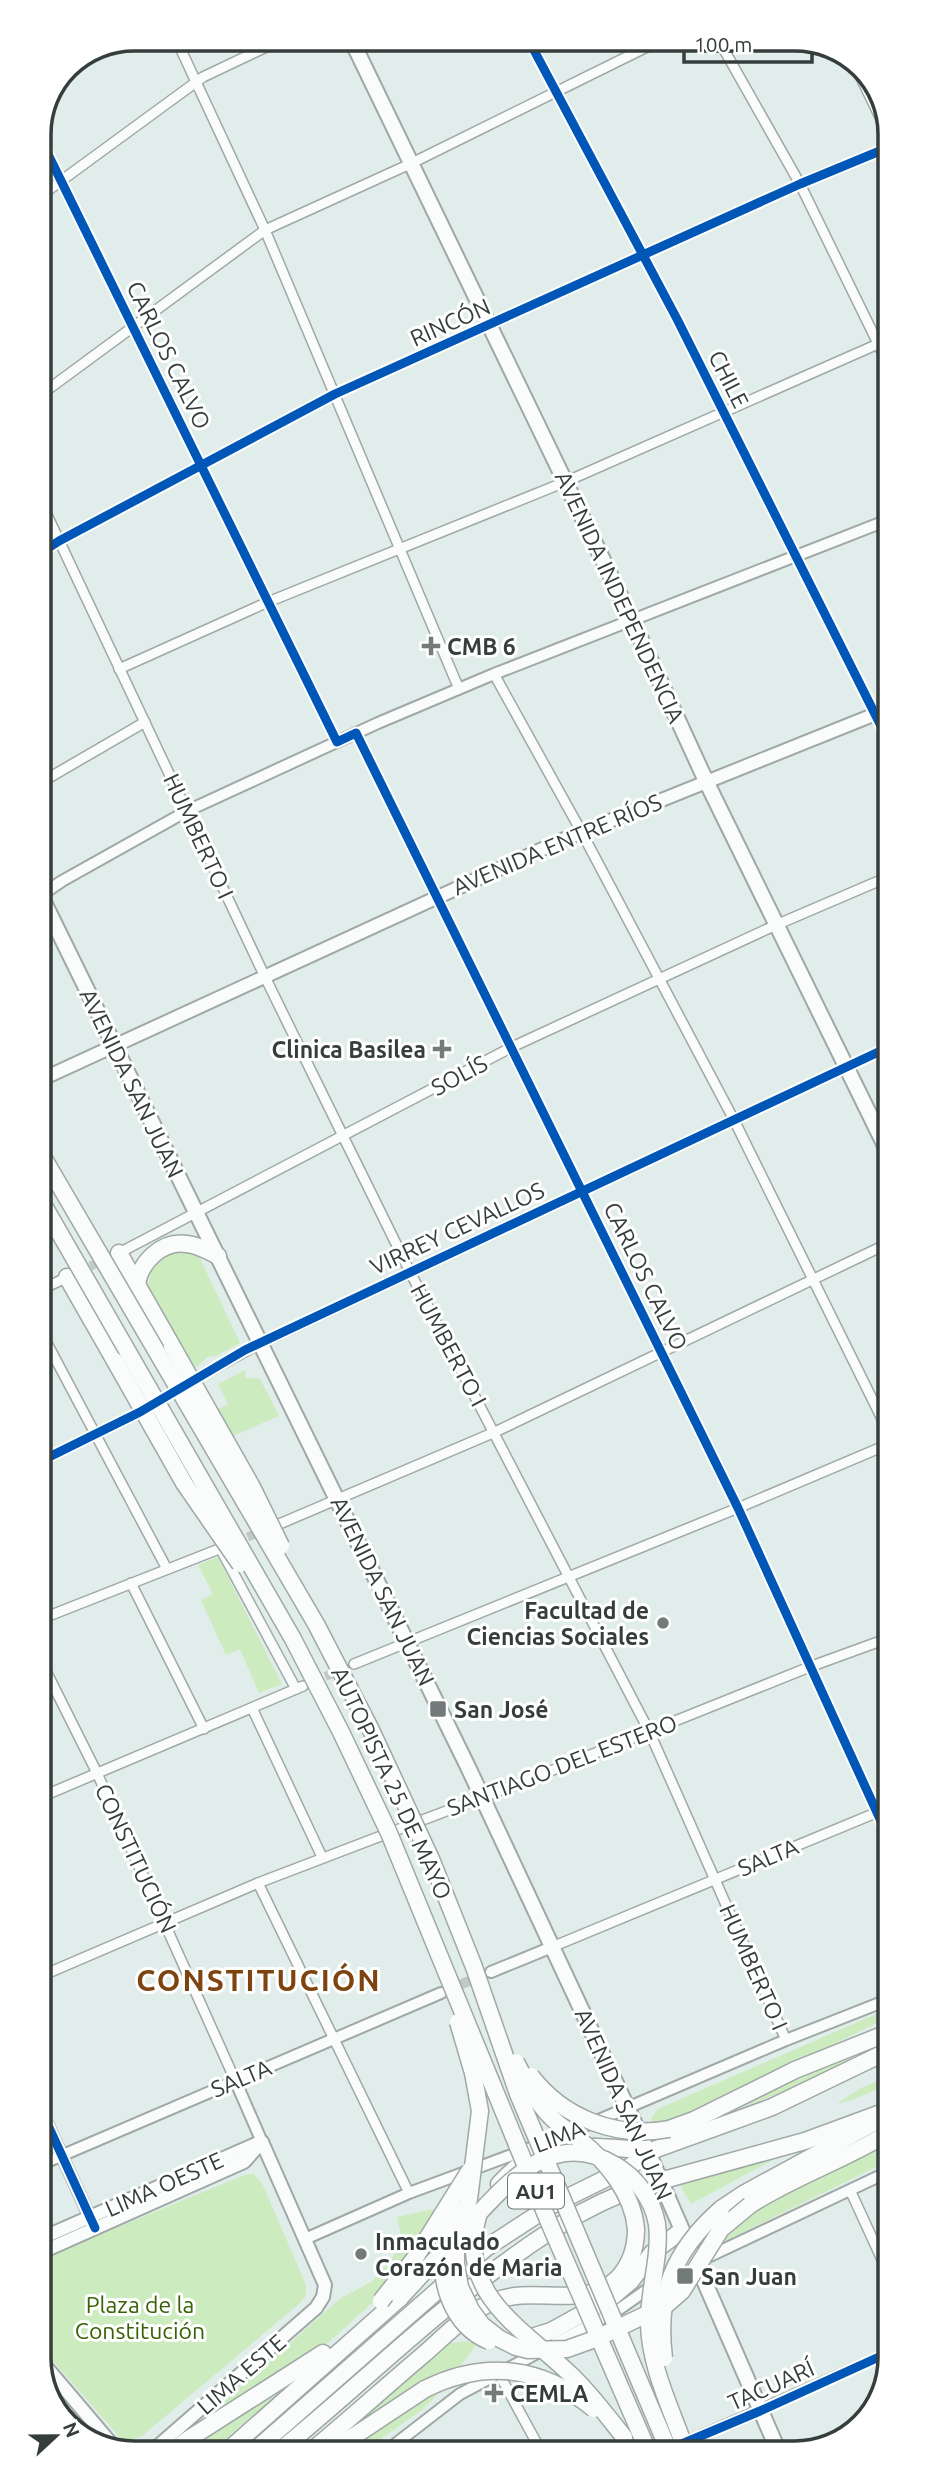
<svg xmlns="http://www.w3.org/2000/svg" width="929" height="2492" font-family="Ubuntu,sans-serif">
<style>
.green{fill:#ccebbe}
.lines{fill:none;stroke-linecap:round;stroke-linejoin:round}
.minor-tunnel{stroke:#bfcac7;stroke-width:9;stroke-dasharray:9 4.5;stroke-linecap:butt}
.tertiary-tunnel{stroke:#bfcac7;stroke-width:10;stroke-dasharray:10 5;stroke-linecap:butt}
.minor-casing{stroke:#9fa8a6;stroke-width:12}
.tertiary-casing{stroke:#9fa8a6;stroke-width:14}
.secondary-casing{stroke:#9fa8a6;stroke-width:16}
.primary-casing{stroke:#9fa8a6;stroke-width:18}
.trunk-casing{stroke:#9fa8a6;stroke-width:19}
.motorway-casing{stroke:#9fa8a6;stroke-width:19}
.minor{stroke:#fafcfc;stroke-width:9}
.tertiary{stroke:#fafcfc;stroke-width:10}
.secondary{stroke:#fafcfc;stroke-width:12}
.primary{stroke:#fafcfc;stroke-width:14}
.trunk{stroke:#fafcfc;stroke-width:16}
.motorway{stroke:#fafcfc;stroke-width:16}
.motorway-bridge-casing{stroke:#9fa8a6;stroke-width:19;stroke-linecap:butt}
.motorway-bridge{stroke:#fafcfc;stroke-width:16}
.cycleway-casing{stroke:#fff;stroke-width:13}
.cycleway{stroke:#0057b8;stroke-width:9}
.poi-dot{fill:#727b7a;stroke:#fff;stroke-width:2.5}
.labels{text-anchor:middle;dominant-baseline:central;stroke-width:6;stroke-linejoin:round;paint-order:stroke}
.shield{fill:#fff;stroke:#727877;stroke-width:2}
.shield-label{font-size:21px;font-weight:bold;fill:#363e3d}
.street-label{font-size:23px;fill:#363e3d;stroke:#fff}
.poi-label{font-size:23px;font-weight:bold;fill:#363e3d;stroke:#fff;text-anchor:start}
.park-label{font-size:23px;fill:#376205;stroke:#fff}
.district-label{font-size:30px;font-weight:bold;letter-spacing:2px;fill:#7d440f;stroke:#fff}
.rim{fill:none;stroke:#363e3d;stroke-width:3.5}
</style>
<rect width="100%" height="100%" fill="#e1edea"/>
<g class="green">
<path d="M183 1246 199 1256 240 1343 216 1356 207 1357 194 1369 147 1288 154 1260Z"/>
<path d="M245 1370 246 1378 260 1379 279 1416 233 1436 218 1409 228 1404 218 1384Z"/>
<path d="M218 1557 282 1684 259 1693 240 1649 226 1655 201 1600 213 1594 198 1565Z"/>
<path d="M890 2008V2016L686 2119 654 2126 651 2118 658 2109Z"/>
<path d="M890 2039V2045C834 2069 778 2098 719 2114L796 2074Z"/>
<path d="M890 2075V2084L852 2100 837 2104 859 2089Z"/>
<path d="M890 2142V2160L719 2244 730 2230 754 2208 840 2164Z"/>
<path d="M786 2153 691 2204 679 2183Z"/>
<path d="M247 2174H254L262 2183 306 2285V2295L300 2303 142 2436 128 2442 123 2441 42 2348V2258Z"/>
<path d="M438 2208 379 2297 312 2357 188 2434 341 2298 373 2281 403 2244 397 2217Z"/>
<path d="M467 2341 476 2345 444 2388 423 2409 363 2452H322L445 2344Z"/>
<path d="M42 2381 90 2438 71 2430Z"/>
<path d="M284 2383 286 2386 210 2453H174Z"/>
</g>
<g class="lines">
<g class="minor-tunnel">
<path d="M78 1272 114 1255"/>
<path d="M153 1404 181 1388"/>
<path d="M235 1542 265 1530"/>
<path d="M313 1682 342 1669"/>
</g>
<path class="tertiary-tunnel" d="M447 1990 484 1975"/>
<defs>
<g id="minor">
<path d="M176 39 265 230 459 689"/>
<path d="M528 39 677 319 888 740"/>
<path d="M718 39 800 184 888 364"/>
<path d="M851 57 887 132"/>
<path d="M39 136 337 742"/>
<path d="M39 197 203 77 283 39"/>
<path d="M39 396 265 230 410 164 663 39"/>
<path d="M39 498 265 977 343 1136 410 1272 649 1731 786 2040"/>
<path d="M39 554 59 541 335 394 800 184 887 148"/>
<path d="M119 669 268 602 565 482 887 340"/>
<path d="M494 674 581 831 734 1120 889 1433"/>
<path d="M356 733 738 1508 890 1841"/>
<path d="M40 783 145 722"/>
<path d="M117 1254 512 1047 776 925 888 877"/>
<path d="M40 1290 70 1276"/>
<path d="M40 1330 167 1569"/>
<path d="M197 1378 261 1343 889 1047"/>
<path d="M41 1461 140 1412"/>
<path d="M277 1525 495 1432 889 1243"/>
<path d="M220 1548 296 1689"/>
<path d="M131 1583 204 1729"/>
<path d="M41 1619 224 1547"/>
<path d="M41 1661 97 1773 235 2080"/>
<path d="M354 1664 738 1508 889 1444"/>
<path d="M252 1708 322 1857"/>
<path d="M41 1797 303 1686"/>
<path d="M258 1883 409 2193"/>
<path d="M552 1947 890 1807"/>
<path d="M41 1976 258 1883 543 1774 812 1666 889 1638"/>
<path d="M850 2190 890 2277"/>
<path d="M498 2372 541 2451"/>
<path d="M681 2444 890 2352"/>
</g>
<g id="tertiary">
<path d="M40 896 62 881 187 811 378 723 494 674 888 520"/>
<path d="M491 1972 552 1947"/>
<path d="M235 2080 262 2142"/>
<path d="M41 2110 92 2222"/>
<path d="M42 2164 441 1993"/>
<path d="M305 2239 409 2193 552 2140 786 2040 890 1999"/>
<path d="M672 2274 890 2171"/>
<path d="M385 2452 460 2394 618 2310 655 2284"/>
</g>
<g id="secondary">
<path d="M40 1080 562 840 888 709"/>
<path d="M42 2238 258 2143"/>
<path d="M42 2252 244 2162 262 2142"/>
<path d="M42 2362 115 2448"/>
<path d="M150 2453 316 2308 323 2297 325 2285 262 2142"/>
</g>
<g id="primary">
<path d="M351 39 632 620 706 781 889 1154"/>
<path d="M40 894 468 1767 648 2152 778 2450"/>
</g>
<g id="trunk">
<path d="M648 2152 772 2107 890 2050"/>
<path d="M660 2181 805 2141 881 2113"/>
</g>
<g id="motorway">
<path d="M119 1253 172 1346"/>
<path d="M67 1277 115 1361"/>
<path d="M137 1285C140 1262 162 1240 187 1244 198 1245 208 1251 218 1256"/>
<path d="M669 2129 694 2120 795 2070 890 2032"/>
<path d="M499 2184C534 2148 550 2145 598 2147 616 2148 631 2148 648 2152"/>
<path d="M750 2205C795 2176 845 2160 890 2132"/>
<path d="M721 2209 745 2193 890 2114"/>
<path d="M519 2341 551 2331 611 2298 631 2281 652 2253 681 2231"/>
<path d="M624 2437 633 2451"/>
<path d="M310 2452C348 2421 385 2387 423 2355 445 2336 467 2312 495 2301 535 2285 584 2311 618 2278 631 2264 636 2248 636 2229"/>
<path d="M330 2452 425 2389"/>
<path d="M171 2453 187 2440 323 2353"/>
<path d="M225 2453 400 2298"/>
<path d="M252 2453 486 2248 552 2205 631 2166 648 2152"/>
<path d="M277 2453C356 2389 427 2318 510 2259 555 2226 605 2195 660 2181"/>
</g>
</defs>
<use href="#minor" class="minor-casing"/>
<use href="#tertiary" class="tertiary-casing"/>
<use href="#secondary" class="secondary-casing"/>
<use href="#primary" class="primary-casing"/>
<use href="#trunk" class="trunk-casing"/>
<use href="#motorway" class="motorway-casing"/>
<use href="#minor" class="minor"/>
<use href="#tertiary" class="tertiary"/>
<use href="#secondary" class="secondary"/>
<use href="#primary" class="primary"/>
<use href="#trunk" class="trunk"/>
<use href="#motorway" class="motorway"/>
<defs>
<g id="motorway-bridge">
<path d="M40 1152 316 1624 371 1730 431 1859 474 1967 518 2094 669 2451"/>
<path d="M40 1199 293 1639 341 1732 389 1833 548 2220 648 2451"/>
<path d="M172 1346 252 1487 281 1546"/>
<path d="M115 1361 184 1483 240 1564"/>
<path d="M458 2022 473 2073 480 2111 469 2199 456 2243V2265L460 2287 471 2310 482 2325 500 2339 516 2347 528 2350 567 2349 595 2339 666 2305 682 2291 721 2229 750 2205"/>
<path d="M516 2062C526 2082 535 2101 551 2117 559 2126 571 2132 580 2140 607 2162 633 2194 636 2229"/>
<path d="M531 2076C563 2118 617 2139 669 2129"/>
<path d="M456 2209C452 2220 446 2232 444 2244 438 2281 452 2326 489 2341"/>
<path d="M479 2213C454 2294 523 2328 571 2375 591 2394 607 2416 624 2437"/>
<path d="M400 2298C422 2274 443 2251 465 2228 505 2186 551 2126 615 2165 636 2177 653 2200 657 2224 661 2257 648 2291 649 2324 650 2368 672 2410 686 2451"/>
<path d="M381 2301 415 2258 470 2170"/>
<path d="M664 2358C656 2295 673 2251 721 2209"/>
<path d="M425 2389C485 2359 542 2366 594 2409"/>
</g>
</defs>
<use href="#motorway-bridge" class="motorway-bridge-casing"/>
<use href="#motorway-bridge" class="motorway-bridge"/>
<defs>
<g id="cycleway">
<path d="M528 39 677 319 888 740"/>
<path d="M39 136 337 742 356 733 738 1508 890 1841"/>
<path d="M39 554 59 541 335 394 800 184 887 148"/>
<path d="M41 1461 140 1412 245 1350 889 1047"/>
<path d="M41 2110 95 2228"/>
<path d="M665 2451 760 2411 890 2352"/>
</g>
</defs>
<use href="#cycleway" class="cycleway-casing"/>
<use href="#cycleway" class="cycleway"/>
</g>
<g class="poi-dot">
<path d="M427.5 635.5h7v7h7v7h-7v7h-7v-7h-7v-7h7z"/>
<path d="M438.5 1038.5h7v7h7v7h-7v7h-7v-7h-7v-7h7z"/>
<circle cx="663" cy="1623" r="7"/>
<rect x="429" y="1700" width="18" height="18" rx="3.5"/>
<circle cx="361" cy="2254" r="7"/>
<rect x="676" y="2267" width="18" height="18" rx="3.5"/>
<path d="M490.5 2382.5h7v7h7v7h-7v7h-7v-7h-7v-7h7z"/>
</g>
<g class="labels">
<rect class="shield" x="508" y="2173.5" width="56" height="35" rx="5"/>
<g class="shield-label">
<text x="536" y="2191">AU1</text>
</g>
<g class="street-label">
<text transform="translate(450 322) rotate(-24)">RINCÓN</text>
<text transform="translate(169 355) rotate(64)">CARLOS CALVO</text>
<text transform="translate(729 379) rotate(63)">CHILE</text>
<text transform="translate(620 597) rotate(65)">AVENIDA INDEPENDENCIA</text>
<text transform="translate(199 836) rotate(65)">HUMBERTO I</text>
<text transform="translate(557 844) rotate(-23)">AVENIDA ENTRE RÍOS</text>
<text transform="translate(459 1075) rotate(-28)">SOLÍS</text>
<text transform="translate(132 1083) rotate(64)">AVENIDA SAN JUAN</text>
<text transform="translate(457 1228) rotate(-25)">VIRREY CEVALLOS</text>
<text transform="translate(646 1276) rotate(64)">CARLOS CALVO</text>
<text transform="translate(449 1345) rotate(62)">HUMBERTO I</text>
<text transform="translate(383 1591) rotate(64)">AVENIDA SAN JUAN</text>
<text transform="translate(562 1765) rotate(-21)">SANTIAGO DEL ESTERO</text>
<text transform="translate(392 1783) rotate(65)">AUTOPISTA 25 DE MAYO</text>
<text transform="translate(768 1857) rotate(-23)">SALTA</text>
<text transform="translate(136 1858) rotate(65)">CONSTITUCIÓN</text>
<text transform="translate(754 1967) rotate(66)">HUMBERTO I</text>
<text transform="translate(241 2078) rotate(-23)">SALTA</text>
<text transform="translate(624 2104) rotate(66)">AVENIDA SAN JUAN</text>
<text transform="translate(559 2136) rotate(-21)">LIMA</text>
<text transform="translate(164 2184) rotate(-24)">LIMA OESTE</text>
<text transform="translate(241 2374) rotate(-41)">LIMA ESTE</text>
<text transform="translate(771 2385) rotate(-24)">TACUARÍ</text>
</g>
<g class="poi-label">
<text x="447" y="646">CMB 6</text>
<text x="426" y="1049" text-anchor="end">Clinica Basilea</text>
<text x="649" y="1610" text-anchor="end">Facultad de<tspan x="649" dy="26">Ciencias Sociales</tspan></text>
<text x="454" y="1709">San José</text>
<text x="375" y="2241">Inmaculado<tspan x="375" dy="26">Corazón de Maria</tspan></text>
<text x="701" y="2276">San Juan</text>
<text x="510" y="2393">CEMLA</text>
</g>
<g class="park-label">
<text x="140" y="2304">Plaza de la<tspan x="140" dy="26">Constitución</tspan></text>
</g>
<g class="district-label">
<text x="259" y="1980">CONSTITUCIÓN</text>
</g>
</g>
<path d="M0 0H929V2492H0ZM134 51H795A83 83 0 0 1 878 134V2358A83 83 0 0 1 795 2441H134A83 83 0 0 1 51 2358V134A83 83 0 0 1 134 51Z" fill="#fff" fill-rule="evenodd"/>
<path class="rim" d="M134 51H795A83 83 0 0 1 878 134V2358A83 83 0 0 1 795 2441H134A83 83 0 0 1 51 2358V134A83 83 0 0 1 134 51Z"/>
<g transform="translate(56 2436) rotate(68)" stroke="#ffffff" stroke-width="5" paint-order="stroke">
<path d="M0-5L12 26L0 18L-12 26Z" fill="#363e3d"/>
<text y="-10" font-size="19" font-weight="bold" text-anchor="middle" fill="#363e3d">N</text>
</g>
<path d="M684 52v10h128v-10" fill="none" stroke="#363e3d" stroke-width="3.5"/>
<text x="694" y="52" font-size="21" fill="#363e3d" stroke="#ffffff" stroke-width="5" paint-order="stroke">100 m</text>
</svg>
